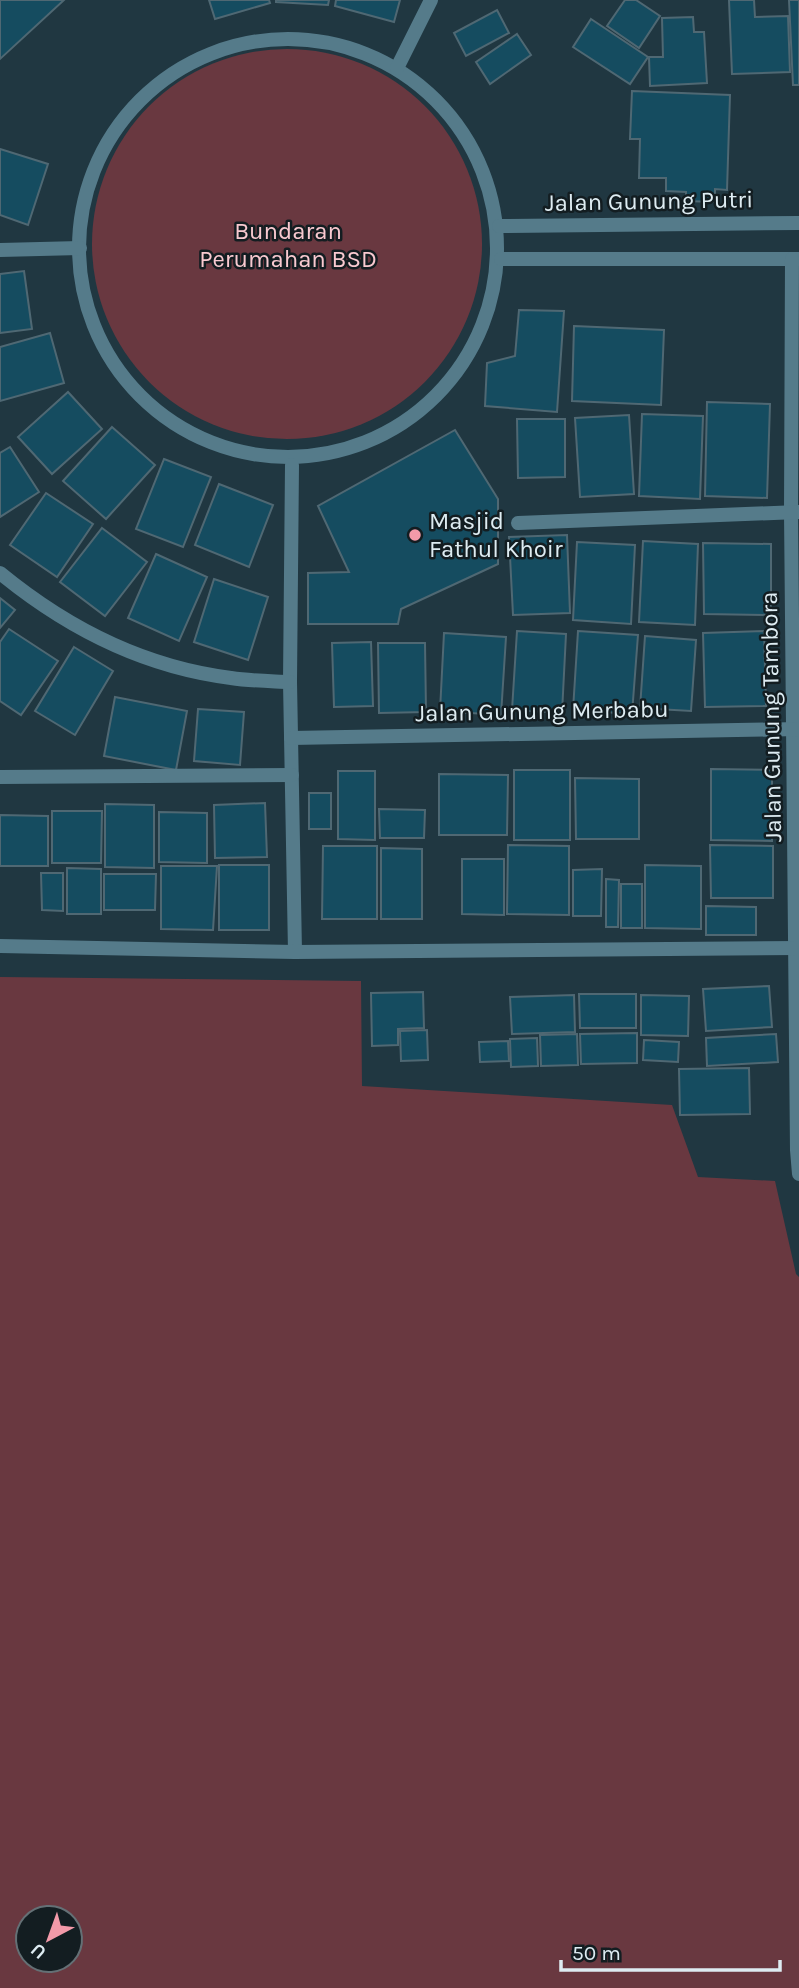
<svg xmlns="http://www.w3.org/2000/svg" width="799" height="1988" font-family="Karla,sans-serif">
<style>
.green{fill:#693840;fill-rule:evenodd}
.building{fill:#154c60;stroke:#4f6873;stroke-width:2}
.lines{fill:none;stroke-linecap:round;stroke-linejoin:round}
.minor{stroke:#557b8a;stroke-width:14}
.poi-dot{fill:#f39aa9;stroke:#131d21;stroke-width:2.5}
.labels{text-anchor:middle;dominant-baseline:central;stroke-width:5;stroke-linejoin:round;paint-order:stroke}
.street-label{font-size:24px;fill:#deecf2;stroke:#131d21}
.park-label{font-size:24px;fill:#f9c9d0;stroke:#131d21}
.poi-label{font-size:24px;fill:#deecf2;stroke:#131d21;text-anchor:start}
</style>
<rect width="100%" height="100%" fill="#203741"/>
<g class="green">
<circle cx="287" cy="244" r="195"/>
<path d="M0 977 361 981 362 1086 672 1105 698 1177 775 1181 796 1274 799 1277V1988H0ZM28 1918H70V1960H28Z"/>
</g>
<g class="building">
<path d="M0 0H64L0 59Z"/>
<path d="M209 0H269L270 3 215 19Z"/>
<path d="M276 0H329L328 5 276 2Z"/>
<path d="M336 0H400L394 22 335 6Z"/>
<path d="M625 0H636L660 16 639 48 607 26Z"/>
<path d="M729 0H754L755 17 788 16 790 72 732 74Z"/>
<path d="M789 0H799V85H793Z"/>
<path d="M497 10 509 33 466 56 454 33Z"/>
<path d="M693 17 694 32H704L707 83 650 86 649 57H663L662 18Z"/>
<path d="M591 19 648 57 630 84 573 47Z"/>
<path d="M517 34 531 55 490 84 476 62Z"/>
<path d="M632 91 730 95 727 190 715 189V202L686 201V192L666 191V178H639L640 139H630Z"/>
<path d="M0 149 48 164 28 225 0 215Z"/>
<path d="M24 271 32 329 0 333V274Z"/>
<path d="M519 310 564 311 557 412 485 406 487 363 515 356Z"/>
<path d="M574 326 664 330 661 405 572 401Z"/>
<path d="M50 333 64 383 0 401V347Z"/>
<path d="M68 392 102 429 52 474 18 437Z"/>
<path d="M707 402 770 404 767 498 705 496Z"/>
<path d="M642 414 703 416 700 499 639 496Z"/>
<path d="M629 415 634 494 580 497 575 418Z"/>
<path d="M517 419H565V477L518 478Z"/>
<path d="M112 427 155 465 106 519 63 481Z"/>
<path d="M455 430 498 499V564L401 609 398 624H308V573L349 572 318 506Z"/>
<path d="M10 447 39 492 0 517V453Z"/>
<path d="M164 459 211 477 183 547 136 529Z"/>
<path d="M219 484 273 505 249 567 195 545Z"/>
<path d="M46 493 93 524 57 577 10 545Z"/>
<path d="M102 528 147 562 105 616 60 582Z"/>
<path d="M567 535 570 613 513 615 509 537Z"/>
<path d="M643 541 698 544 695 625 639 622Z"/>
<path d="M577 542 635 545 631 624 573 620Z"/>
<path d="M703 543 771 544V615L704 614Z"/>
<path d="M156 554 207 577 179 641 128 618Z"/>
<path d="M214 579 268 597 248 660 194 642Z"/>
<path d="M0 598 15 610 0 628Z"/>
<path d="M9 629 58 661 21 715 0 701V642Z"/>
<path d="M517 631 566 634 562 713 512 710Z"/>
<path d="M578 631 638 635 632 714 573 710Z"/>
<path d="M764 631 766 706 705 707 703 633Z"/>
<path d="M444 633 506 637 501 715 440 711Z"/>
<path d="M645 636 696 640 691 711 640 708Z"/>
<path d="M371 642 373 706 334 707 332 643Z"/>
<path d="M378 643H425L426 712 379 713Z"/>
<path d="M74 647 113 671 75 735 35 711Z"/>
<path d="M115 697 187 711 176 770 104 756Z"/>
<path d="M198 709 244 712 240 765 194 761Z"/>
<path d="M711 769 772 770V841L711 840Z"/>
<rect x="514" y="770" width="56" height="70"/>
<path d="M338 771H375V840L338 839Z"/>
<path d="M439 774 508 775 507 835H439Z"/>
<path d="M575 778 639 779V839H576Z"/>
<rect x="309" y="793" width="22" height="36"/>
<path d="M265 803 267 857 215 858 214 805Z"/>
<path d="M105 804 154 805V868L105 867Z"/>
<path d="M379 809 425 810 424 838H380Z"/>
<path d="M52 811H102L101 863H52Z"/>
<path d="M159 812 207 813V863L159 862Z"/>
<path d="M0 815 48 816V866H0Z"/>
<path d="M508 845 569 846V915L507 914Z"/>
<path d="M710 845 773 846V898H711Z"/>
<path d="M323 846H377V919H322Z"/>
<path d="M381 848 422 849V919H381Z"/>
<path d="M462 859H504V915L462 914Z"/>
<rect x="219" y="865" width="50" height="65"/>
<path d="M645 865 701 866V929L645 928Z"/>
<path d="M161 866H217L213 930 161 929Z"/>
<path d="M67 868 101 869V914H67Z"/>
<path d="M602 869 601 916H573V870Z"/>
<path d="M41 873H63V911L42 910Z"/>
<path d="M104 874H156L155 910H104Z"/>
<path d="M606 879 619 880 618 927H606Z"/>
<rect x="621" y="884" width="21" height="44"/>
<path d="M706 906 756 907V935H706Z"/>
<path d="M769 986 772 1027 706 1031 703 989Z"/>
<path d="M423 992 424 1028 398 1029V1045L372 1046 371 993Z"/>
<path d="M579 994H636V1028H580Z"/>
<path d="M574 995 575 1032 512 1034 510 997Z"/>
<path d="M641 995 689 996 688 1036 641 1035Z"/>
<path d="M427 1030 428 1060 401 1061 400 1031Z"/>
<path d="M637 1033V1063L581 1064 580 1034Z"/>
<path d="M577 1034 578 1065 541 1066 540 1035Z"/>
<path d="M776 1034 778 1062 707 1066 706 1038Z"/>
<path d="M537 1038 538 1066 511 1067 510 1039Z"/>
<path d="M644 1040 679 1042 678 1062 643 1060Z"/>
<path d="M508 1041 509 1061 480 1062 479 1042Z"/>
<path d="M749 1068 750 1114 680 1115 679 1069Z"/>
</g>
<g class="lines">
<g class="minor">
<circle cx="288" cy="248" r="209"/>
<path d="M397 68 431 0"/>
<path d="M499 226 799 223"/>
<path d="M0 250 80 248"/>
<path d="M501 259H799"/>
<path d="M792 259 791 512 797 1150 799 1174"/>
<path d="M292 465 290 682 295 952"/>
<path d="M518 523 798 512"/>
<path d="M0 573C67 628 143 667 231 678 250 681 270 681 290 682"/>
<path d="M291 738 799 729"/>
<path d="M0 777 292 775"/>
<path d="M0 946 295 952 799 948"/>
</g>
</g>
<circle class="poi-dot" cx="415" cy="535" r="7"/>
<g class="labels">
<g class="street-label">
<text transform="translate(649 201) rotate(-1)">Jalan Gunung Putri</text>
<text transform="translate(542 711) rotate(-1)">Jalan Gunung Merbabu</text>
<text transform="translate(771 717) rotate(-91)">Jalan Gunung Tambora</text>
</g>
<g class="park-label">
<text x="288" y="231">Bundaran<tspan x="288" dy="28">Perumahan BSD</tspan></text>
</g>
<g class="poi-label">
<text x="429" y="521">Masjid<tspan x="429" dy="28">Fathul Khoir</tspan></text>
</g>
</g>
<g transform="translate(49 1939) rotate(221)"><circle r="33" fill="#131d21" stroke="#647075" stroke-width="2"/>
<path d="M0-5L12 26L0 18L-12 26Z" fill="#f39aa9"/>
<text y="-10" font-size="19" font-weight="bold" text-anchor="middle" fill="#deecf2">U</text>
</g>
<path d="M561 1960v10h219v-10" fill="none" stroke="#deecf2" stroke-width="3.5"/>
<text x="572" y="1960" font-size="21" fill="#deecf2" stroke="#131d21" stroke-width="5" paint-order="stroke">50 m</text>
</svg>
